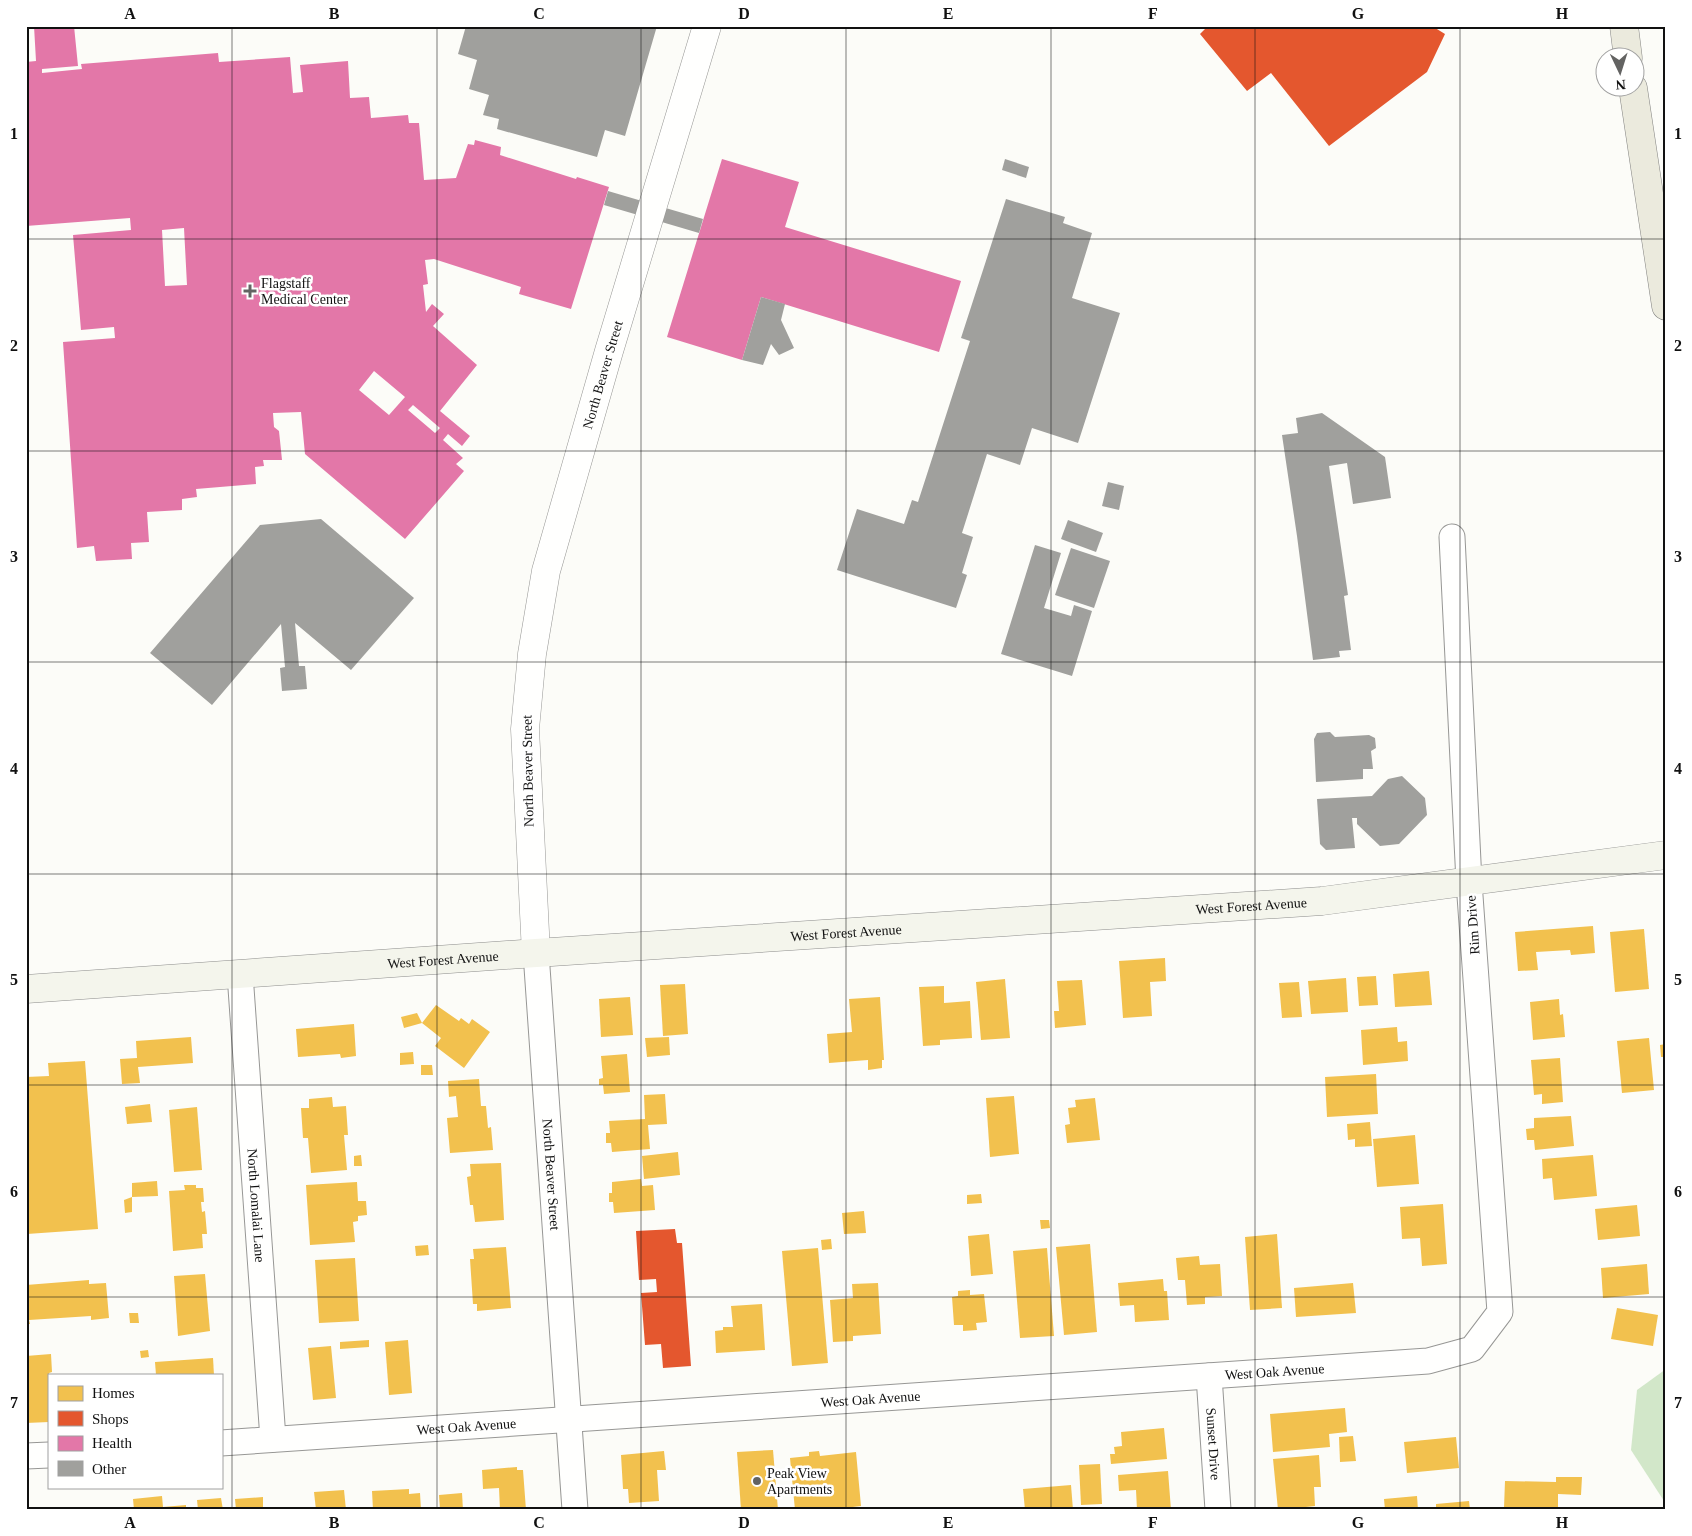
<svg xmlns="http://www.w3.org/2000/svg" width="1692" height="1536" font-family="'Times New Roman',serif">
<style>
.forest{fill:#d2e7c9}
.homes{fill:#f2c14e}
.shops{fill:#e4572e}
.health{fill:#e377a8;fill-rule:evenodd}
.building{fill:#a0a09d}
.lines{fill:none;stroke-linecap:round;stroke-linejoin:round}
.minor-casing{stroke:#979795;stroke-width:27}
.tertiary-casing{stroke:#979795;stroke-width:29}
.secondary-casing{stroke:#8d8d8c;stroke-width:29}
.primary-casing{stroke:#848482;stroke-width:29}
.minor{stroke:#fffffe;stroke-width:25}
.tertiary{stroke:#fffffe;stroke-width:28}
.secondary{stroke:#f4f5ec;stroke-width:28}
.primary{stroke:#ebeadd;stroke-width:28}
.grid{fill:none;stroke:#111;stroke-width:1;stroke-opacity:0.55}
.poi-dot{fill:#636362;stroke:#fff;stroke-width:2}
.labels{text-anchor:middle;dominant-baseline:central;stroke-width:5;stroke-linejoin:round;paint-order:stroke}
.poi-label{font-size:14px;fill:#111;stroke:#fff;text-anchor:start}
.street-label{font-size:14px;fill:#111;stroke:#fff}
.neatline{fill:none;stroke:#111;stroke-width:2}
.grid-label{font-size:16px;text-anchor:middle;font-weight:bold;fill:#111}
</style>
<rect width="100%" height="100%" fill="#fcfcf8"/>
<path class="forest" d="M1666 1369V1501H1664L1631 1450 1637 1390Z"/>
<g class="homes">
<path d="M1593 926 1595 953 1571 955 1570 950 1536 952 1538 970 1518 971 1515 932Z"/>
<path d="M1644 929 1649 989 1615 992 1610 932Z"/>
<path d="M1165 958 1166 981 1150 982 1152 1016 1123 1018 1119 961Z"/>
<path d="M1429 971 1432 1005 1395 1007 1393 974Z"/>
<path d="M1376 976 1378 1005 1359 1006 1357 977Z"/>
<path d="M1346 978 1348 1012 1311 1014 1308 981Z"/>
<path d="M1005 979 1010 1038 981 1040 976 982Z"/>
<path d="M1082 980 1086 1025 1055 1028 1054 1011H1059L1057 981Z"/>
<path d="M1299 982 1302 1017 1282 1018 1279 983Z"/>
<path d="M685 984 688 1034 663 1036 660 985Z"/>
<path d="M944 986V1003L970 1001 972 1038 940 1040V1045L923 1046 919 987Z"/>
<path d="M630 997 633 1035 601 1037 599 999Z"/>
<path d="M880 997 884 1060H882V1068L868 1070V1060L829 1063 827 1034 852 1032 849 999Z"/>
<path d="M1559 999 1560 1015 1563 1014 1565 1037 1533 1040 1530 1002Z"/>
<path d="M436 1005 459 1021 461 1018 469 1024 472 1019 490 1032 464 1068 435 1046 441 1038 422 1023Z"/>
<path d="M417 1013 422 1023 404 1028 401 1017Z"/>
<path d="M354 1024 356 1056 341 1058 340 1054 298 1057 296 1029Z"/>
<path d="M1397 1027 1398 1042 1407 1041 1408 1061 1363 1065 1361 1030Z"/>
<path d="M191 1037 193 1063 138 1067 140 1083 122 1084 120 1059 137 1058 136 1041Z"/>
<path d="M669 1037 670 1055 647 1057 645 1038Z"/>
<path d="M1649 1038 1654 1090 1622 1093 1617 1041Z"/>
<path d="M1666 1044V1057H1661L1660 1045Z"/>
<path d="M413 1052 414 1064 400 1065V1053Z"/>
<path d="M627 1054 630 1092 604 1094 603 1085H599V1079L603 1078 601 1056Z"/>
<path d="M1560 1058 1563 1102 1542 1104V1094L1534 1095 1531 1060Z"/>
<path d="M85 1061 98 1229 27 1234 26 1077 49 1076 48 1063Z"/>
<path d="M421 1065H432L433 1075H421Z"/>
<path d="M1376 1074 1378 1114 1327 1117 1325 1077Z"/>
<path d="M479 1079 481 1106H486L488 1128 491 1127 493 1150 450 1153 447 1118 458 1117 456 1096 449 1097 448 1081Z"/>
<path d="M665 1094 667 1124 648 1125 650 1149 612 1152 611 1143H606V1133H610L609 1121 645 1119 644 1095Z"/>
<path d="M1014 1096 1019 1154 990 1157 986 1098Z"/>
<path d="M332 1097 333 1107 346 1106 348 1135H344L347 1170 311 1173 308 1138H303L301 1108H309V1099Z"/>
<path d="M1095 1098 1100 1140 1067 1143 1065 1125 1070 1124 1068 1108 1076 1107 1075 1100Z"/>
<path d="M150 1104 152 1122 127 1124 125 1107Z"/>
<path d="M197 1107 202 1170 174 1172 169 1110Z"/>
<path d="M1571 1116 1574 1146 1535 1150 1534 1140H1527L1526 1129 1534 1128V1118Z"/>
<path d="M1370 1122 1372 1146 1355 1147V1139L1348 1140 1347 1124Z"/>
<path d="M1415 1135 1419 1184 1377 1187 1373 1139Z"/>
<path d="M678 1152 680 1175 644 1179 642 1156Z"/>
<path d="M361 1155 362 1166H354V1156Z"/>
<path d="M1593 1155 1597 1196 1554 1200 1552 1178 1543 1179 1542 1159Z"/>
<path d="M501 1163 504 1220 475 1222 473 1205H470L467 1177 471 1176 470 1164Z"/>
<path d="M641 1179 642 1186 653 1185 655 1210 614 1213 613 1202H609V1193H612V1182Z"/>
<path d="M157 1181 158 1196 132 1197V1183Z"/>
<path d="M357 1182 358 1201H366L367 1215 358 1216V1221L353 1222 355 1242 310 1245 306 1185Z"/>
<path d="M184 1185H196V1188H203L204 1202H201L202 1212 205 1211 207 1234H202L203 1248 173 1251 169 1191 185 1190Z"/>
<path d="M981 1194 982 1203 967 1204V1195Z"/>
<path d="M132 1197V1212L125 1213 124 1200Z"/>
<path d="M1443 1204 1447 1264 1422 1266 1420 1238 1402 1239 1400 1207Z"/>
<path d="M1637 1205 1640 1236 1598 1240 1595 1209Z"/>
<path d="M864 1211 866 1233 844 1234 842 1213Z"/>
<path d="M1040 1220H1049L1050 1228 1041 1229Z"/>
<path d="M989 1234 993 1274 971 1276 968 1236Z"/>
<path d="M1277 1234 1282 1308 1250 1310 1245 1237Z"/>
<path d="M831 1239 832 1249 822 1250 821 1240Z"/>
<path d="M1090 1244 1097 1332 1064 1335 1056 1247Z"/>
<path d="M428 1245 429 1255 416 1256 415 1246Z"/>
<path d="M506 1247 511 1308 477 1311V1304H473L470 1259H474L473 1249Z"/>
<path d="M818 1248 828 1363 792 1366 782 1251Z"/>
<path d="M1047 1248 1054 1336 1020 1338 1013 1251Z"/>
<path d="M1199 1256 1200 1265 1220 1264 1222 1296 1205 1297V1304L1187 1305 1185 1280H1178L1176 1258Z"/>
<path d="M355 1258 359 1321 319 1323 315 1260Z"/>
<path d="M1647 1264 1649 1294 1603 1298 1601 1268Z"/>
<path d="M205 1274 210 1331 178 1336 174 1276Z"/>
<path d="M1163 1279 1164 1291H1167L1169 1320 1135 1322 1134 1305 1120 1306 1118 1283Z"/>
<path d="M89 1280V1284L106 1283 109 1318 91 1320V1316L29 1320 30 1324H26V1285Z"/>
<path d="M878 1283 881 1334 853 1336V1341L833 1342 830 1300 853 1298 852 1284Z"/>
<path d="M1353 1283 1356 1313 1296 1317 1294 1288Z"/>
<path d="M970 1290V1295L984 1294 987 1322 976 1323 977 1330 963 1331V1325H954L952 1297 958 1296V1291Z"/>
<path d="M762 1304 765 1350 716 1353 715 1331 723 1330V1327H733L731 1306Z"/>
<path d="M1617 1308 1658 1315 1653 1346 1611 1339Z"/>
<path d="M129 1313H138L139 1323H130Z"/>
<path d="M369 1340V1347L340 1349V1342Z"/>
<path d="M408 1340 412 1393 389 1395 385 1342Z"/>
<path d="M331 1346 336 1398 313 1400 308 1348Z"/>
<path d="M148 1350 149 1357 141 1358 140 1351Z"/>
<path d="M51 1354 52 1372 49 1373V1422L26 1423V1356Z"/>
<path d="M213 1358 214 1375H156L155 1362Z"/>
<path d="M1345 1408 1347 1432 1329 1434 1330 1447 1273 1452 1270 1414Z"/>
<path d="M1164 1428 1167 1459 1111 1464 1110 1454H1115L1114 1447 1122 1446 1121 1432Z"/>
<path d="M1353 1436 1356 1461 1340 1462 1339 1437Z"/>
<path d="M1456 1437 1459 1468 1407 1473 1404 1442Z"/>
<path d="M773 1450 778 1510H741L737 1452Z"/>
<path d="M664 1451 666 1470H657L659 1501 629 1503 628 1489H623L621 1455Z"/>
<path d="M819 1451 820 1456 856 1452 861 1506 828 1510H795L790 1458 809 1456V1452Z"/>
<path d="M1319 1455 1321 1487H1314L1315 1506 1278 1510 1273 1459Z"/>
<path d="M1100 1464 1102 1504 1081 1505 1079 1465Z"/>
<path d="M517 1467V1470H523L526 1510H500L499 1488 483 1489 482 1470Z"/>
<path d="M1168 1471 1171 1510H1137L1136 1490 1119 1491 1118 1475Z"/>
<path d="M1556 1477H1582L1581 1495 1558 1494V1509L1504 1508 1505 1481 1556 1482Z"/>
<path d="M1071 1485 1073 1510H1025L1023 1489Z"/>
<path d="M409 1489V1494L420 1493 421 1510H373L372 1491Z"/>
<path d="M344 1490 346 1510H316L314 1492Z"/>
<path d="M462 1493 463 1510H440L439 1495Z"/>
<path d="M162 1496 163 1507 186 1505V1510H134L133 1499Z"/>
<path d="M1417 1496 1418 1510H1385L1384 1499Z"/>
<path d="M263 1497V1510H236L235 1499Z"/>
<path d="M221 1498 223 1510H198L197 1500Z"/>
<path d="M1469 1501 1470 1510H1436V1504Z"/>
</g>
<g class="shops">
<path d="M1208 26H1432L1445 34 1427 72 1329 146 1271 73 1247 91 1200 34Z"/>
<path d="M675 1229 677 1243H682L691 1366 663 1368 661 1344 645 1345 641 1293 657 1292 656 1279 639 1280 636 1231Z"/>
</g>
<g class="health">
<path d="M34 26H74L78 66 42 69V73L82 69 81 64 218 53 219 62 290 57 293 93 303 92 300 65 348 61 350 98 369 97 371 118 408 115 409 123H419L424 180 456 178 468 144 474 145 475 140 501 147 500 155 576 179 577 177 609 187 571 309 519 294 521 287 434 259 425 260 428 284 423 285 426 312 432 304 444 314 433 326 477 365 440 411 470 436 462 446 448 434 443 440 463 458 456 464 464 471 405 539 305 454 301 412 273 413 274 427 279 431 282 460H263L264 466 255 467 256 484 196 489 197 497 182 499V510L147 512 149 542 131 543 132 559 96 561 94 546 77 548 63 342 115 338 114 327 81 330 73 235 131 230 130 218 26 226V62L36 61ZM184 228 187 285 165 286 162 230ZM374 371 405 397 389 415 359 390ZM413 405 440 428 435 433 408 410Z"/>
<path d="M722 159 799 182 785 227 961 281 939 352 761 297 742 360 667 337Z"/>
<path d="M26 268H28L29 289H26Z"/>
</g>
<g class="building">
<path d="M466 26H657L625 136 605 130 597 157 497 129 499 119 483 115 489 95 469 89 477 60 458 54Z"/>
<path d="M1005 159 1029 167 1026 178 1002 170Z"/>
<path d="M608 191 703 219 699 233 604 205Z"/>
<path d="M1006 199 1065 217 1063 223 1092 233 1072 298 1120 313 1078 443 1032 428 1020 465 987 454 962 533 973 537 962 573 967 575 956 608 837 570 857 509 904 524 912 500 918 502 970 341 961 338Z"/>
<path d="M761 297 785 304 781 320 794 348 779 355 771 344 763 365 742 360Z"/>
<path d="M1322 413 1385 457 1391 498 1353 504 1347 463 1329 466 1348 595 1344 596 1351 650 1339 651 1340 657 1313 660 1297 536 1282 435 1298 433 1296 418Z"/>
<path d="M1108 482 1124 486 1119 510 1102 506Z"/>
<path d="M321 519 414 598 351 670 295 623 299 666H305L307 689 282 691 280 668 285 667 281 624 212 705 150 653 260 525Z"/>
<path d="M1068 520 1103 533 1096 552 1061 539Z"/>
<path d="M1035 545 1061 553 1044 608 1071 616 1074 605 1092 611 1072 676 1001 654Z"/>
<path d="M1071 548 1110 561 1094 608 1055 595Z"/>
<path d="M1330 732 1335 737 1369 735 1375 738 1376 748 1371 751 1373 769H1363V779L1316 782 1314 739 1317 733Z"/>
<path d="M1402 776 1425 798 1427 815 1399 844 1380 846 1357 824V818H1352L1355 848 1326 850 1320 844 1317 799 1372 796 1388 779Z"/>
</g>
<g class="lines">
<defs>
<g id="minor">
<path id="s1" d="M536 953 575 1510"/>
<path id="s2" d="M240 974 273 1439"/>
<path id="s3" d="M1209 1376 1218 1510"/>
<path id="s4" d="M221 1443 1428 1361 1472 1349 1500 1312 1469 882 1452 537"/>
<path d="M26 1456 49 1455"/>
</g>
<g id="tertiary">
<path id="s5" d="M536 953 525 729 532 654 546 571 609 351 707 26"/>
</g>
<g id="secondary">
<path id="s6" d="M26 989 536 953 1322 901 1666 855"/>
</g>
<g id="primary">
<path d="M1624 26 1628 58"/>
<path d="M1633 88 1666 306"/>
</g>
</defs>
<use href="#minor" class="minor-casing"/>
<use href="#tertiary" class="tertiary-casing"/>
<use href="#secondary" class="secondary-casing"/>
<use href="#primary" class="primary-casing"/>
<use href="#minor" class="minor"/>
<use href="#tertiary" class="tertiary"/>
<use href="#secondary" class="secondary"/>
<use href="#primary" class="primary"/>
</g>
<path class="grid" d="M232 26V1510M437 26V1510M641 26V1510M846 26V1510M1051 26V1510M1255 26V1510M1460 26V1510M26 239H1666M26 451H1666M26 662H1666M26 874H1666M26 1085H1666M26 1297H1666"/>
<g class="poi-dot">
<path d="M247.5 283.5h5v5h5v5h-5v5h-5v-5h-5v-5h5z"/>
<circle cx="757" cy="1481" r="5"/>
</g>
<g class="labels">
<g class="poi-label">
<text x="261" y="283">Flagstaff<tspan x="261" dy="16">Medical Center</tspan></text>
<text x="767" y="1473">Peak View<tspan x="767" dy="16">Apartments</tspan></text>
</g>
<g class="street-label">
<text stroke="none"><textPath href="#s5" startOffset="588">North Beaver Street</textPath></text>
<text transform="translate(528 771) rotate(-91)">North Beaver Street</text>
<text stroke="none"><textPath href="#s6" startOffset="1228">West Forest Avenue</textPath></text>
<text transform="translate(1473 925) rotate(-94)">Rim Drive</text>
<text stroke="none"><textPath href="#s6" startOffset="822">West Forest Avenue</textPath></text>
<text stroke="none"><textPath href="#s6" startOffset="418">West Forest Avenue</textPath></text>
<text stroke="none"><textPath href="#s1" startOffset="222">North Beaver Street</textPath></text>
<text stroke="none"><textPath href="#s2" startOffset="232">North Lomalai Lane</textPath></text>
<text stroke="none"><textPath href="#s4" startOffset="1056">West Oak Avenue</textPath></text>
<text stroke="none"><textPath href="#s4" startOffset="651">West Oak Avenue</textPath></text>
<text stroke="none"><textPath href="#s4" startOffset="246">West Oak Avenue</textPath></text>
<text stroke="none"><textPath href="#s3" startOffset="68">Sunset Drive</textPath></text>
</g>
</g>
<rect width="1692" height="1536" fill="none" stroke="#ffffff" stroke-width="55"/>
<rect x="48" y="1374" width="175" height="115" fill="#ffffff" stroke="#a0a0a0"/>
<rect x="58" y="1386" width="25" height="15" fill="#f2c14e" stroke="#a0a0a0"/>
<text x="92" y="1398" font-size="15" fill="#111111">Homes</text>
<rect x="58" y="1411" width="25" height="15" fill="#e4572e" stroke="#a0a0a0"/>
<text x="92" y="1424" font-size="15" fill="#111111">Shops</text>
<rect x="58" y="1436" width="25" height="15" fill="#e377a8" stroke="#a0a0a0"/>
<text x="92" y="1448" font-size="15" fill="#111111">Health</text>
<rect x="58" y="1461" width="25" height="15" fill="#a0a09d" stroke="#a0a0a0"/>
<text x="92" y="1474" font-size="15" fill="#111111">Other</text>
<g transform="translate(1620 72) rotate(176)"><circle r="24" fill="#ffffff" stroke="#a0a0a0"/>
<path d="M0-4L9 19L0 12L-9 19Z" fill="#636362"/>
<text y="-8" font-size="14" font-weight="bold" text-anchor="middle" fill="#111111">N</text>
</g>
<rect x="28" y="28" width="1636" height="1480" class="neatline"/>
<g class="grid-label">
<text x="130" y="19">A</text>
<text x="334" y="19">B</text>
<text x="539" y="19">C</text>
<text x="744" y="19">D</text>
<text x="948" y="19">E</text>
<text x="1153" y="19">F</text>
<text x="1358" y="19">G</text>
<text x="1562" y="19">H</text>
<text x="14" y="139">1</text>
<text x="1678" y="139">1</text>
<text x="14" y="351">2</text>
<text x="1678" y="351">2</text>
<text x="14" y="562">3</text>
<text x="1678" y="562">3</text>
<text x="14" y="774">4</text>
<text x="1678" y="774">4</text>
<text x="14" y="985">5</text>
<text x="1678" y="985">5</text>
<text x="14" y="1197">6</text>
<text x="1678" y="1197">6</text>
<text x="14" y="1408">7</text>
<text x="1678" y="1408">7</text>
<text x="130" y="1528">A</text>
<text x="334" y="1528">B</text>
<text x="539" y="1528">C</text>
<text x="744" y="1528">D</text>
<text x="948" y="1528">E</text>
<text x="1153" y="1528">F</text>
<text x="1358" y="1528">G</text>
<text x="1562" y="1528">H</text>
</g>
</svg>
